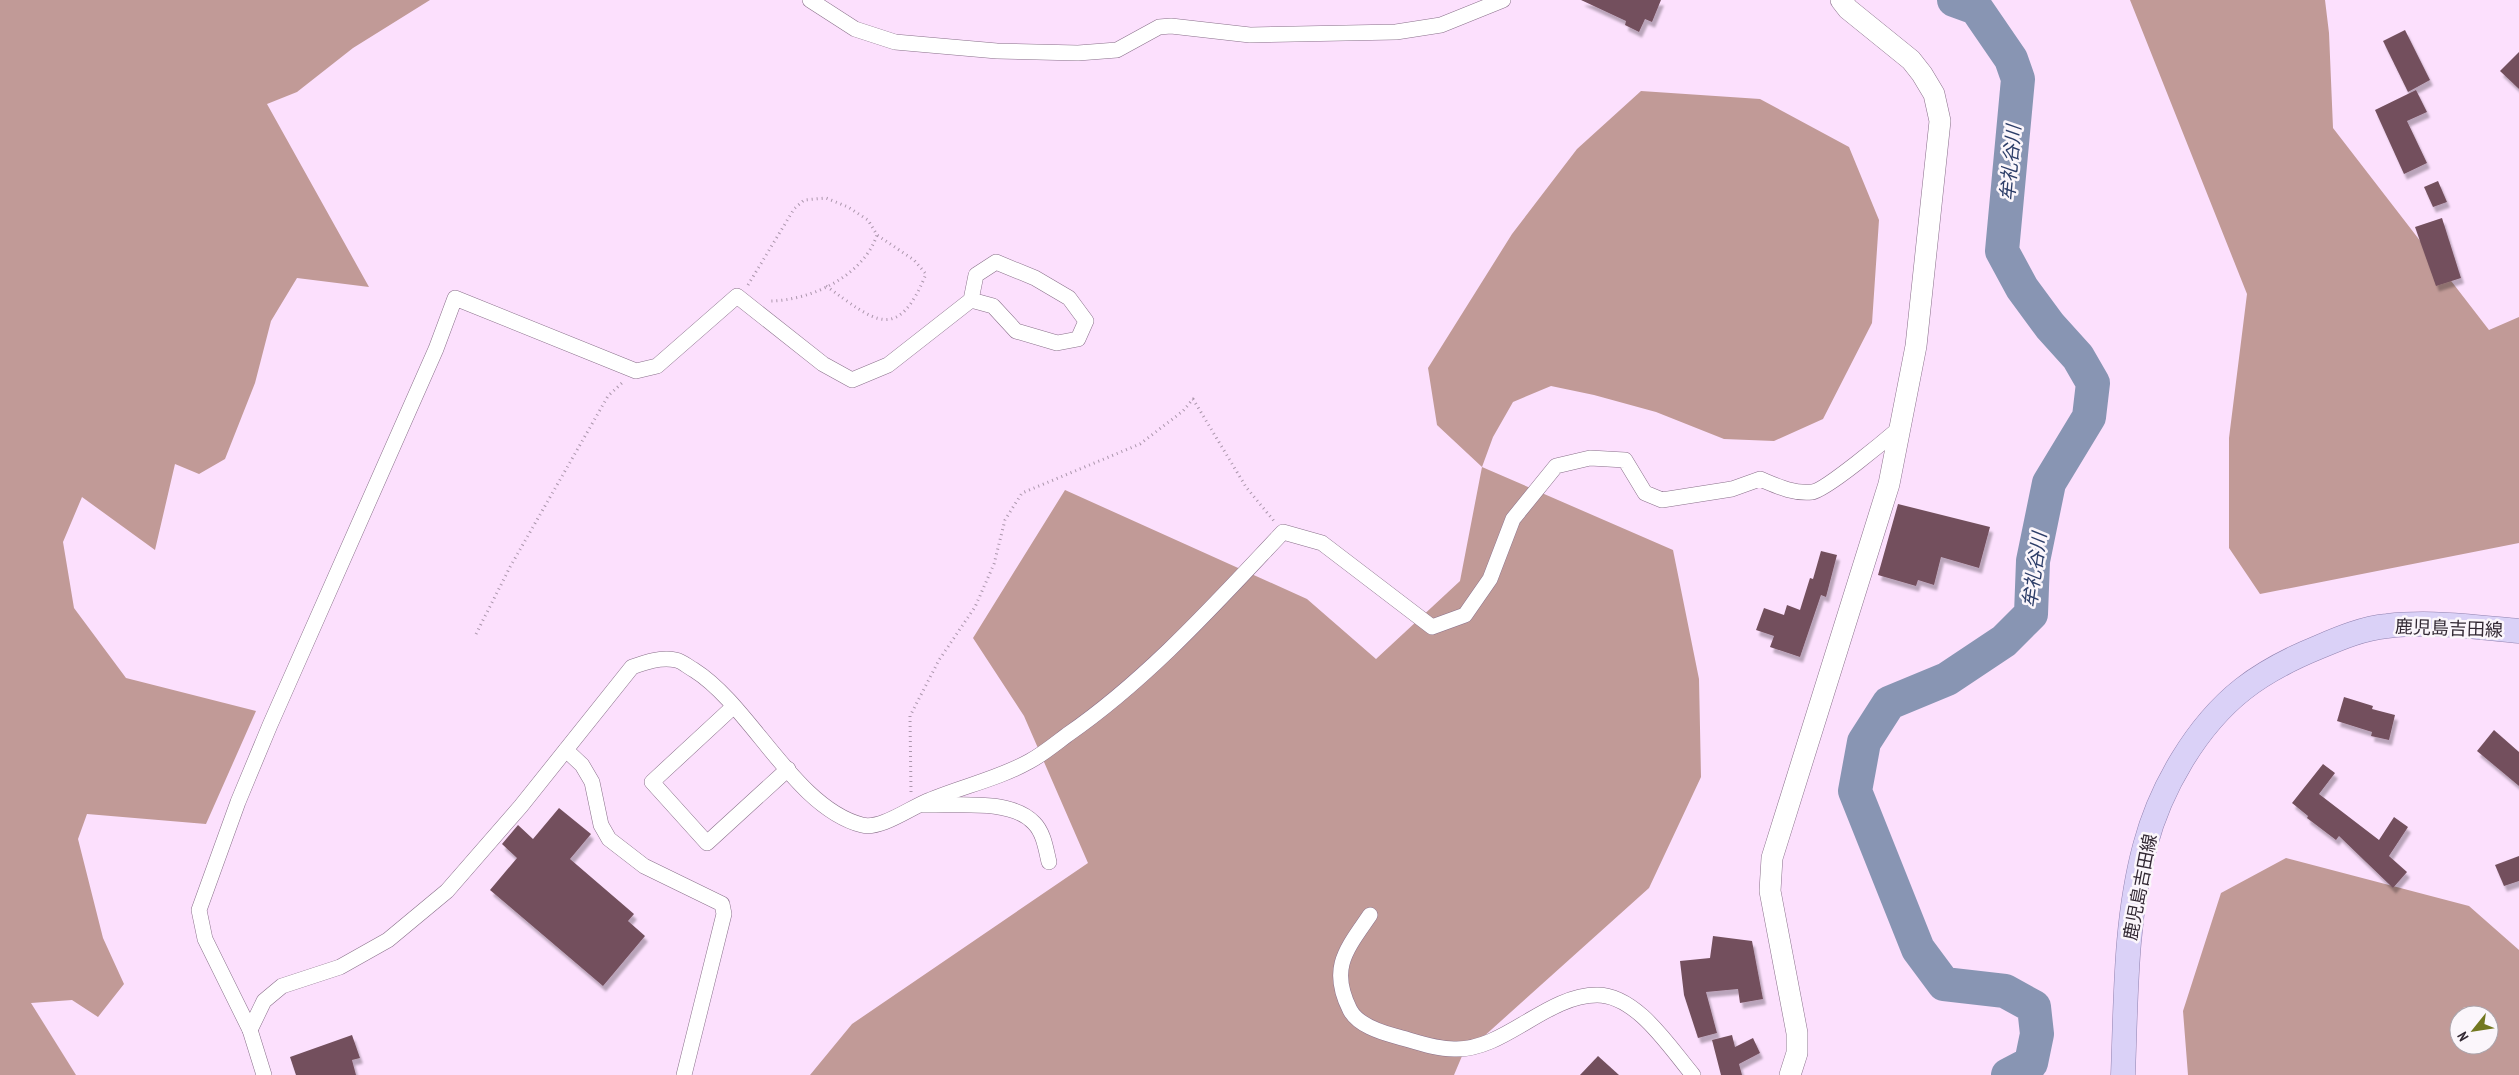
<svg xmlns="http://www.w3.org/2000/svg" width="2519" height="1075" font-family="'PT Sans Narrow','Noto Sans JP',sans-serif">
<style>
.forest{fill:#c19a97;fill-rule:evenodd}
.lines{fill:none;stroke-linecap:round;stroke-linejoin:round}
.river{stroke:#8895b3;stroke-width:34}
.building{fill:#73505d;filter:url(#shadow)}
.street-casing{stroke:#89708a;stroke-width:16}
.secondary-casing{stroke:#89708a;stroke-width:22}
.primary-casing{stroke:#9082af;stroke-width:25}
.path{stroke:#ab96ac;stroke-width:3;stroke-dasharray:1 4;stroke-linecap:butt}
.street{stroke:#fff;stroke-width:15}
.secondary{stroke:#fff;stroke-width:21}
.primary{stroke:#dad1f7;stroke-width:24}
.labels{text-anchor:middle;dominant-baseline:central;stroke-width:5;stroke-linejoin:round;paint-order:stroke}
.street-label{font-size:18px;fill:#322833;stroke:#fbf6fb}
.water-label{font-size:19px;font-style:italic;fill:#2c3d68;stroke:#fbf6fb}
</style>
<defs>
<filter id="shadow"><feDropShadow dx="3" dy="5.5" stdDeviation="1" flood-color="#0004"/></filter>
</defs>
<rect width="100%" height="100%" fill="#fce0fd"/>
<g class="forest">
<path d="M0 0H430L353 48 297 92 267 104 369 287 297 278 271 321 255 383 225 459 199 474 175 464 155 550 82 497 63 542 74 608 126 678 256 711 206 824 87 814 78 839 103 938 124 984 98 1017 72 1000 31 1003 76 1075H0Z"/>
<path d="M2130 0H2325L2329 33 2333 128 2489 330 2519 317V543L2260 594 2229 548V438L2247 294Z"/>
<path d="M1641 91 1760 99 1849 147 1879 220 1872 323 1823 419 1774 441 1724 439 1656 412 1594 395 1551 386 1513 402 1493 437 1482 467 1673 550 1699 679 1701 777 1649 888 1462 1056 1454 1075H810L852 1024 1088 863 1024 716 973 638 1065 490 1307 599 1376 659 1460 581 1482 467 1437 425 1428 368 1512 234 1577 149Z"/>
<path d="M2286 858 2469 906 2519 950V1075H2188L2183 1011 2221 893ZM2459 1015H2489V1045H2459Z"/>
</g>
<g class="lines">
<path class="river" d="M1954 0 1976 8 2011 59 2018 79 2002 251 2022 288 2050 326 2078 357 2093 383 2089 417 2049 483 2033 561 2031 614 2004 641 1947 679 1889 703 1864 742 1855 791 1918 949 1944 984 2005 991 2034 1007 2037 1034 2031 1063 2008 1075"/>
</g>
<g class="building">
<path d="M1581 0H1661L1652 22 1645 19 1639 32 1625 25 1626 21Z"/>
<path d="M2405 30 2430 80 2408 92 2383 41Z"/>
<path d="M2519 52V89L2500 71Z"/>
<path d="M2416 90 2427 112 2407 121 2427 163 2404 174 2375 110Z"/>
<path d="M2438 181 2447 202 2433 207 2424 187Z"/>
<path d="M2442 218 2461 278 2436 286 2415 227Z"/>
<path d="M1898 504 1990 527 1979 568 1941 557 1934 585 1918 580 1916 586 1878 575Z"/>
<path d="M1821 551 1837 555 1826 597 1821 595 1800 657 1770 647 1774 636 1756 630 1764 608 1784 615 1787 605 1800 610 1810 578 1813 579Z"/>
<path d="M2344 697 2373 706 2372 709 2395 715 2389 740 2371 736 2372 732 2337 721Z"/>
<path d="M2494 730 2519 752V786L2477 751Z"/>
<path d="M2323 764 2335 773 2319 794 2379 840 2394 817 2408 827 2389 856 2407 872 2393 888 2339 836 2336 840 2307 818 2308 816 2292 803Z"/>
<path d="M559 808 591 834 570 859 634 914 628 921 645 936 603 986 490 890 517 858 502 844 518 825 533 839Z"/>
<path d="M2519 856V881L2504 886 2495 865Z"/>
<path d="M1713 936 1752 941 1763 999 1740 1003 1738 989 1706 992 1717 1033 1698 1038 1684 995 1680 961 1710 958Z"/>
<path d="M352 1035 360 1058 352 1060 356 1075H296L290 1057Z"/>
<path d="M1732 1035 1735 1047 1753 1038 1760 1053 1739 1064 1742 1075H1721L1712 1040Z"/>
<path d="M1598 1056 1619 1075H1580Z"/>
</g>
<g class="lines">
<defs>
<g id="street">
<path d="M810 0 855 29 895 42 997 51 1078 53 1117 50 1159 27 1171 26 1250 35 1396 32 1441 25 1503 0"/>
<path d="M733 707 652 782 707 843 788 769"/>
<path d="M566 750 582 765 592 782 601 825 609 839 644 866 722 904 724 914 684 1075"/>
<path d="M923 805C955 806 1011 798 1034 823 1044 833 1046 850 1049 862"/>
<path d="M1370 915C1346 950 1329 968 1350 1010 1358 1025 1380 1032 1395 1036 1414 1041 1434 1049 1454 1049 1504 1051 1546 995 1597 995 1637 995 1670 1048 1693 1075"/>
<path d="M250 1030 264 1001 282 986 340 967 388 940 447 891 521 806 632 667C646 662 660 657 676 660 682 661 688 667 694 670 751 706 795 808 862 825 881 830 911 807 930 800 963 786 998 779 1030 761 1043 754 1055 744 1067 735 1148 679 1215 604 1283 532L1322 543 1432 627 1465 615 1490 579 1513 519 1556 466 1590 458 1625 460 1645 493 1662 500 1732 489 1760 479C1777 486 1793 494 1812 492 1825 491 1888 438 1902 426"/>
<path d="M264 1075 250 1030 205 939 199 910 238 802 270 725 436 349 455 298 636 371 657 366 737 296 823 364 852 380 888 365 971 300 976 275 996 262 1035 278 1069 298 1086 321 1078 339 1057 343 1016 331 993 306 971 300"/>
</g>
<path id="secondary" d="M1790 1075 1797 1053V1033L1770 891 1772 858 1889 484 1916 346 1940 121 1934 94 1922 74 1911 60 1848 9 1841 0"/>
<path id="primary" d="M2123 1075C2126 999 2125 920 2145 846 2160 789 2196 726 2243 689 2266 671 2292 658 2319 647 2340 638 2364 628 2387 626 2431 621 2476 627 2519 631"/>
</defs>
<use href="#street" class="street-casing"/>
<use href="#secondary" class="secondary-casing"/>
<use href="#primary" class="primary-casing"/>
<g class="path">
<path d="M748 285 794 209 804 200 826 198 848 207 868 220 877 235C863 276 812 300 771 301"/>
<path d="M826 286C874 320 897 345 926 274L914 260 877 235"/>
<path d="M476 634 510 567 608 396 623 382"/>
<path d="M911 792 910 716 939 660 975 607 994 564 1005 520 1022 493 1140 444 1183 411 1193 399 1246 487 1274 521"/>
</g>
<use href="#street" class="street"/>
<use href="#secondary" class="secondary"/>
<use href="#primary" class="primary"/>
</g>
<g class="labels">
<g class="street-label">
<text transform="translate(2449 628) rotate(2)">鹿児島吉田線</text>
<text transform="translate(2140 887) rotate(-79)">鹿児島吉田線</text>
</g>
<g class="water-label">
<text transform="translate(2010 163) rotate(-85)">牟礼谷川</text>
<text transform="translate(2034 570) rotate(-82)">牟礼谷川</text>
</g>
</g>
<g transform="translate(2474 1030) rotate(240)"><circle r="24" fill="#fbf6fb" stroke="#aba4ab"/>
<path d="M0-4L9 19L0 12L-9 19Z" fill="#72771f"/>
<text y="-8" font-size="14" font-weight="bold" text-anchor="middle" fill="#322833">N</text>
</g>
</svg>
